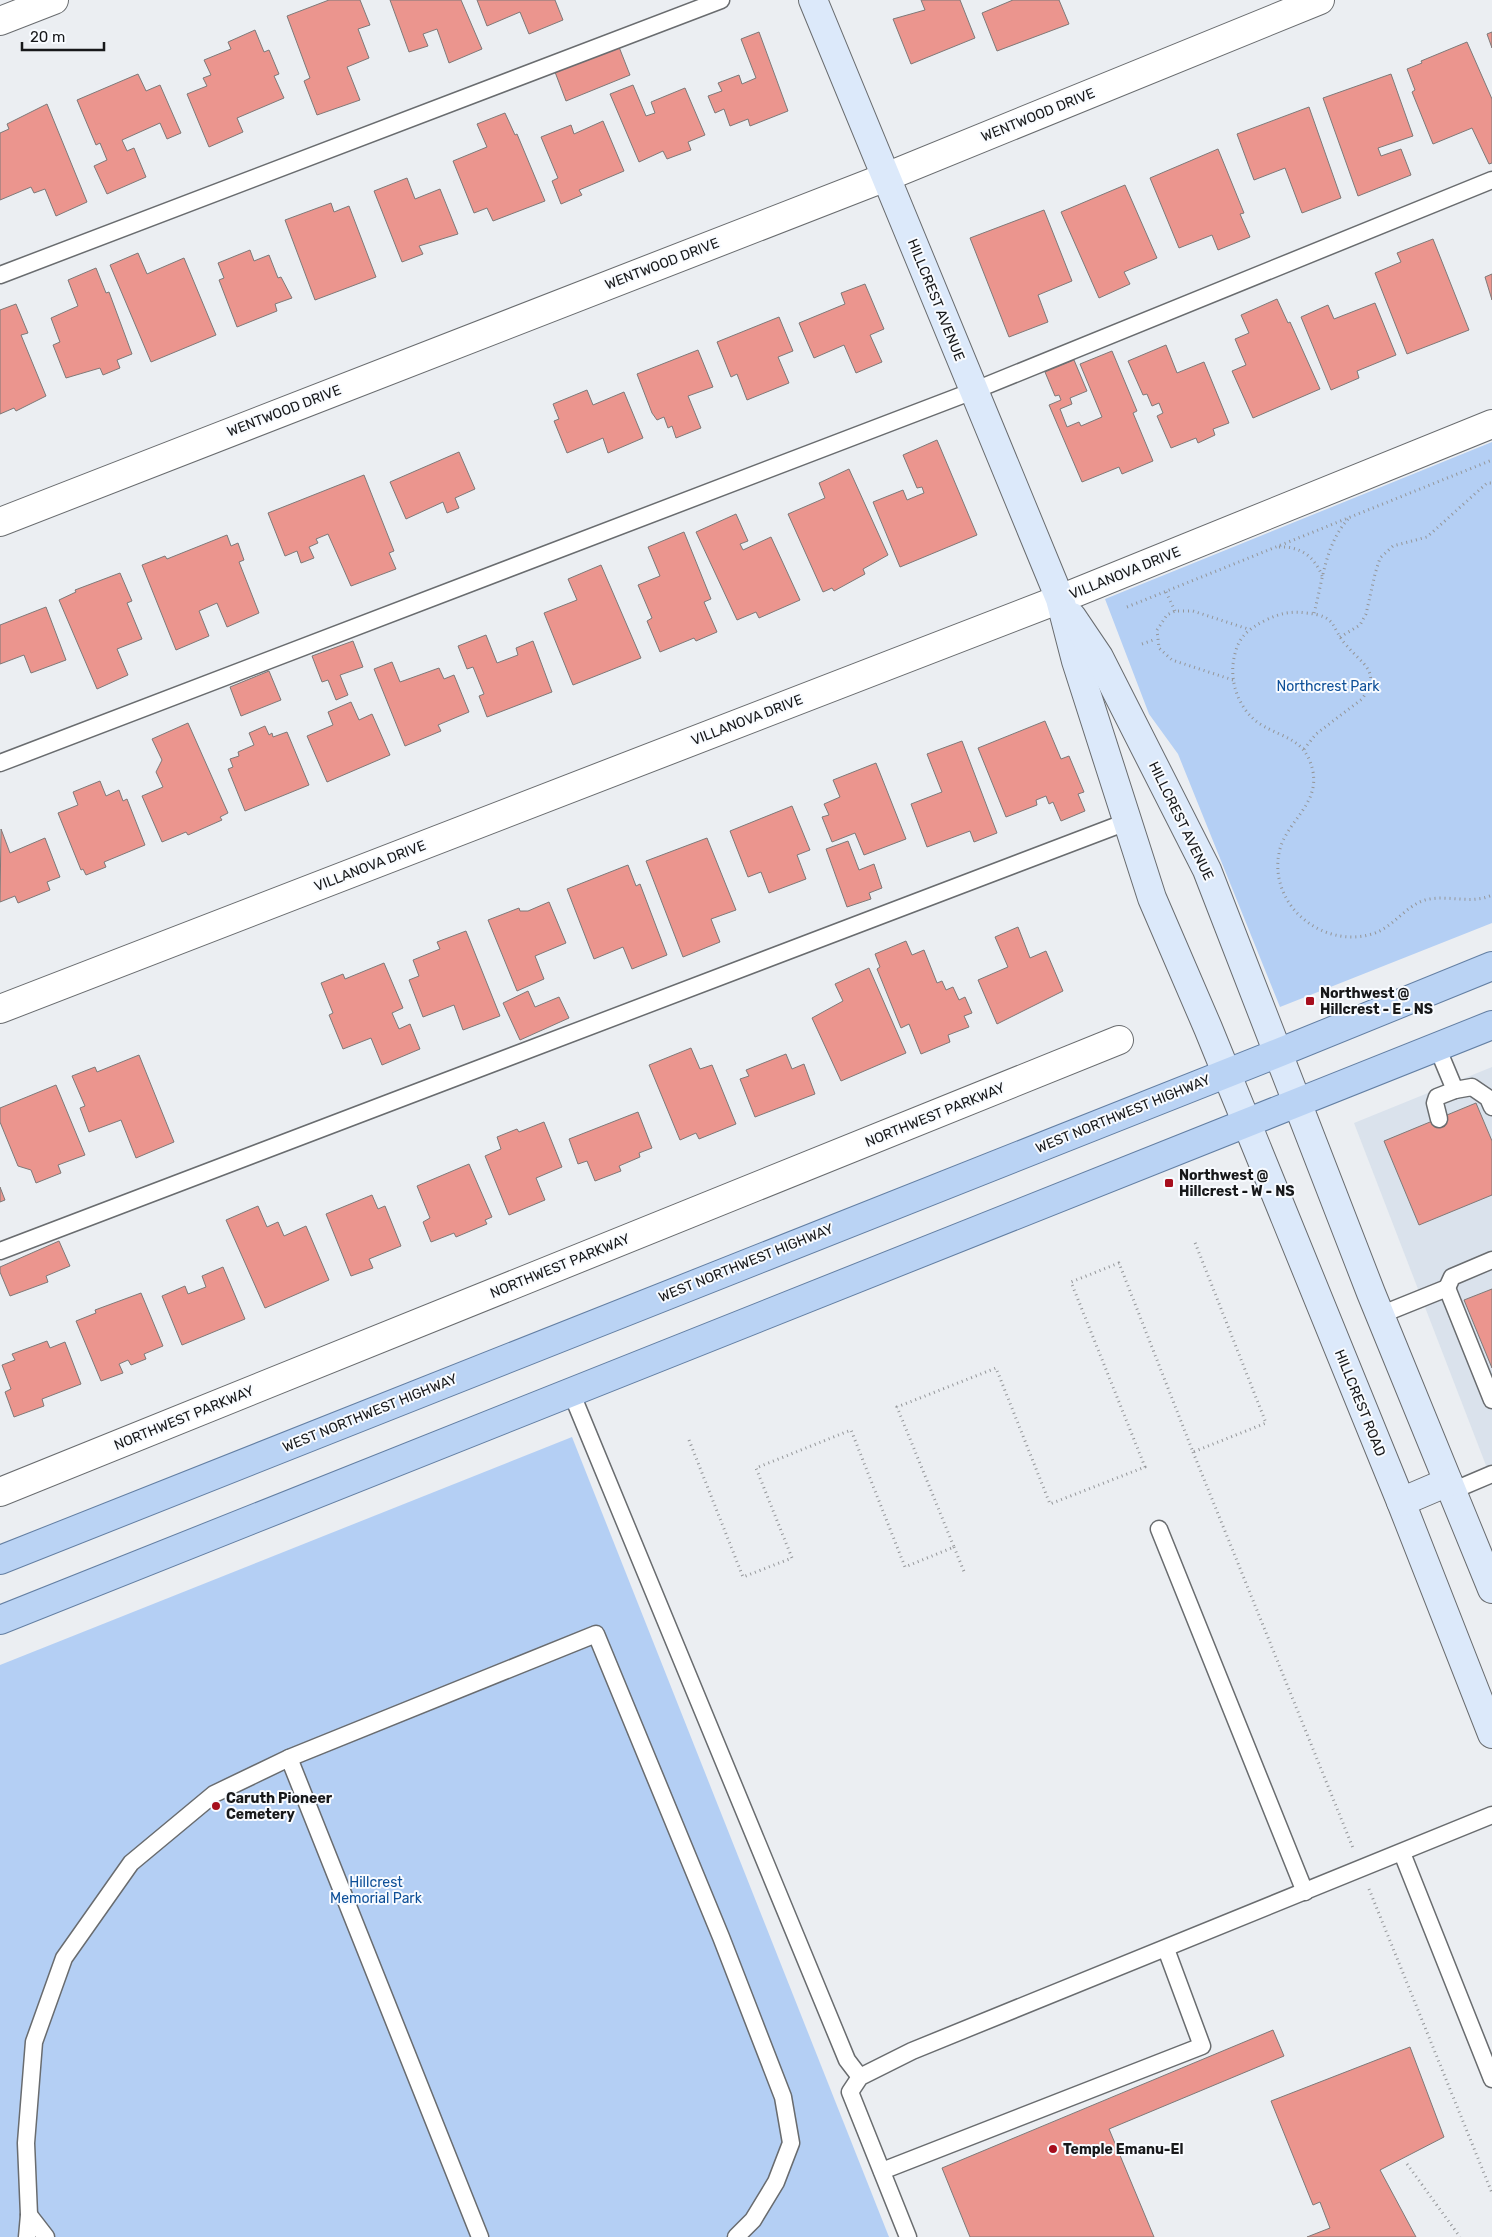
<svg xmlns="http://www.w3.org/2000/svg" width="1492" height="2237" font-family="Rubik,sans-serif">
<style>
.built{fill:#dae2ec}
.green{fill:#b4cff4}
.building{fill:#eb958e;stroke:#7e7978}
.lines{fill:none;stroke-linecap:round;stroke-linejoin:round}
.lane-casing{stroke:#696c6f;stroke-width:19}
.street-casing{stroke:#696c6f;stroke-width:30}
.secondary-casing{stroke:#696c6f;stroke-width:30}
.primary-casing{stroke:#637fa3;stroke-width:30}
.path{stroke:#949699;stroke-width:3;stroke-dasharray:1 4;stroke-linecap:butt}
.lane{stroke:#fff;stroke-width:16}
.street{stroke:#fff;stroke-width:28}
.secondary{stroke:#dce9fa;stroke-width:28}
.primary{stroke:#bad3f4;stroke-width:28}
.poi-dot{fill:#a60e1d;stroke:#f8fbff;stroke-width:2}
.labels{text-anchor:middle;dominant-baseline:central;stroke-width:4;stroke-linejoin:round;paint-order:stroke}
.street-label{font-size:14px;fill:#17181a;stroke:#f8fbff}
.park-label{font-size:14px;fill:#0d4f98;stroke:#f8fbff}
.poi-label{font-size:14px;font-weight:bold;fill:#17181a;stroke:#f8fbff;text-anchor:start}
</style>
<rect width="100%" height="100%" fill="#ebeef2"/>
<path class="built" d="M1492 1067V1481L1354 1123Z"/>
<g class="green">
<path d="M1492 442V923L1280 1007 1178 754 1149 714 1105 599Z"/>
<path d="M572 1437 889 2237H0V1665Z"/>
</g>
<g class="building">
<path d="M329 0H360L370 25 358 29 369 58 347 67 360 100 317 115 304 81 310 78 287 16Z"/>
<path d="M390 0H461L482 49 449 63 437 29 423 34 428 46 409 52Z"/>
<path d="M477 0H555L563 20 529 34 520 12 487 26Z"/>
<path d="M921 0H960L975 38 911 64 893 19 925 10Z"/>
<path d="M1013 0H1059L1069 24 997 51 982 13Z"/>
<path d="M255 30 264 52 269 50 279 74 274 76 284 98 237 118 243 132 209 147 187 94 207 86 203 78 211 75 204 60 231 49 228 42Z"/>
<path d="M759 32 788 111 750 126 748 119 730 126 724 109 715 113 708 96 722 91 718 83 739 75 742 84 756 78 741 39Z"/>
<path d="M1492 32V48L1487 34Z"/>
<path d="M1467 42 1492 99V163L1489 164 1472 128 1433 144 1412 92 1415 90 1407 69 1422 63 1421 61Z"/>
<path d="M619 47 630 75 566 101 555 72Z"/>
<path d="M138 74 146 91 160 85 181 133 167 139 160 123 122 140 127 151 134 148 146 177 107 194 94 166 107 160 100 143 96 145 77 100Z"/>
<path d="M1391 74 1413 136 1378 148 1381 156 1401 149 1411 175 1358 196 1323 98Z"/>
<path d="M633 85 646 116 655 113 651 102 685 88 705 135 688 142 691 150 667 159 663 151 639 162 610 94Z"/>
<path d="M47 104 87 202 56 216 45 189 34 193 31 187 0 200V133L9 129 7 124Z"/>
<path d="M1309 107 1341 198 1302 213 1285 168 1254 180 1237 134Z"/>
<path d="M505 113 515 135 517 134 545 201 493 221 487 208 474 213 453 161 487 147 477 124Z"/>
<path d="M603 121 624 171 579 190 582 195 561 204 552 181 558 178 541 137 571 125 574 134Z"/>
<path d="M1218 149 1244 213 1240 214 1250 237 1218 250 1212 235 1179 248 1150 178Z"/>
<path d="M407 178 415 199 440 189 458 234 419 246 423 254 402 262 374 191Z"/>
<path d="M1125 185 1157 258 1124 272 1130 284 1099 298 1061 212Z"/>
<path d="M331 203 334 212 349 206 376 277 315 300 285 220Z"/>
<path d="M1044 210 1072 281 1038 295 1048 322 1009 337 970 238Z"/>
<path d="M1433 239 1469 330 1407 354 1375 273 1401 262 1397 253Z"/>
<path d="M250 250 254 261 269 255 278 278 281 277 292 298 275 304 277 311 237 327 219 280 224 278 218 263Z"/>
<path d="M138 253 147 274 184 258 216 335 151 362 110 265Z"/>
<path d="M96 268 106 293 109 292 132 354 117 360 120 368 103 375 100 368 66 378 53 345 60 342 51 318 78 306 68 280Z"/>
<path d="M1492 274V300L1485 277Z"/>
<path d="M865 284 884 329 870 335 882 362 856 373 844 345 814 358 799 323 845 304 841 293Z"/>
<path d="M1277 299 1288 323 1290 322 1320 389 1253 418 1232 371 1246 365 1235 339 1249 333 1241 315Z"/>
<path d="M1375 303 1396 355 1357 371 1359 378 1331 390 1301 317 1328 305 1334 319Z"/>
<path d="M16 304 28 333 21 335 46 396 16 411 14 408 0 414V310Z"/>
<path d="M779 317 793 351 778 357 789 383 747 400 737 374 731 377 717 342Z"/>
<path d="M1166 345 1177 373 1204 362 1229 423 1213 429 1215 435 1198 443 1196 438 1171 448 1157 416 1163 413 1159 403 1152 406 1147 394 1143 395 1128 361Z"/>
<path d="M698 350 713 387 688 396 701 428 676 438 672 426 668 428 664 417 657 420 652 413 637 374Z"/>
<path d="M1112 351 1137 411 1133 413 1153 461 1122 474 1119 467 1082 482 1049 405 1061 400 1059 395 1055 396 1045 372 1074 360 1087 391 1070 398 1072 404 1060 409 1067 427 1079 422 1081 426 1102 417 1080 364Z"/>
<path d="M587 390 593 405 624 392 643 438 608 453 603 438 567 453 554 421 559 419 553 404Z"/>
<path d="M937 440 977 535 900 567 873 502 903 490 907 500 924 493 922 487 917 488 903 455Z"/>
<path d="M459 452 475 489 455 498 459 508 447 513 443 502 406 519 390 482Z"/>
<path d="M849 469 888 555 863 569 865 574 834 591 832 588 823 592 788 514 825 498 819 483Z"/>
<path d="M364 475 394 551 389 553 396 569 351 586 328 534 316 539 318 543 309 547 314 558 301 563 297 551 285 556 268 513Z"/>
<path d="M736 514 748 541 740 544 743 550 771 537 800 600 759 618 756 612 737 620 696 532Z"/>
<path d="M684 532 711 599 704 602 717 632 696 641 694 638 660 652 647 621 652 618 638 585 660 576 648 547Z"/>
<path d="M227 535 231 546 238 543 244 560 239 562 259 613 227 627 217 603 199 611 209 636 176 650 142 565 165 556 167 559Z"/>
<path d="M601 565 641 658 573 685 544 613 577 600 568 579Z"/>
<path d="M120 573 132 601 127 603 142 639 117 649 128 675 97 689 59 600 76 592 75 590Z"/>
<path d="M46 607 66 660 31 673 24 655 0 664V625Z"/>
<path d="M486 635 497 663 518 655 516 648 533 641 552 692 487 717 479 696 484 694 473 667 467 669 458 646Z"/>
<path d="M353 641 363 667 340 675 348 695 336 700 328 680 322 682 312 656Z"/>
<path d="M392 662 400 682 439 668 444 679 454 675 469 712 438 725 441 731 405 746 374 669Z"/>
<path d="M269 671 281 700 241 716 230 687Z"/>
<path d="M351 702 359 720 372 714 390 755 327 782 307 736 333 725 328 712Z"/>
<path d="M1045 721 1061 759 1069 756 1084 792 1078 794 1085 811 1061 821 1053 802 1049 804 1046 796 1036 800 1037 805 1006 817 978 748Z"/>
<path d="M188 723 228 813 220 817 222 820 188 835 186 832 162 842 142 796 163 787 156 772 162 760 152 739Z"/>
<path d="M265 726 269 735 272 733 273 737 287 732 309 785 245 811 228 769 233 767 230 759 239 756 238 752 254 745 249 733Z"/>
<path d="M962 741 997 833 974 842 970 831 927 847 911 804 942 792 927 754Z"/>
<path d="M876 763 906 839 864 855 855 833 832 842 822 817 829 815 824 804 840 797 833 780Z"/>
<path d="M100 781 106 796 119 790 123 801 127 799 145 845 104 862 106 867 86 875 83 869 81 870 58 813 78 805 73 792Z"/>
<path d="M792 806 810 850 797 855 806 879 769 893 761 872 748 877 730 831Z"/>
<path d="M1 829 10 853 45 838 60 877 47 882 50 890 18 903 15 896 0 902Z"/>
<path d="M707 838 736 910 711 919 720 942 683 957 646 861Z"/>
<path d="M848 841 859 870 874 864 882 888 869 893 871 899 847 907 826 849Z"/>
<path d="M628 865 636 886 640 884 667 955 632 969 623 947 594 959 567 889Z"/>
<path d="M549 902 566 943 535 956 544 979 517 991 488 920 519 908 520 911H528Z"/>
<path d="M1018 927 1030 958 1046 951 1063 991 997 1024 978 980 1008 967 995 937Z"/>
<path d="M466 931 500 1016 463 1030 454 1005 423 1017 409 980 419 976 413 960 440 949 437 942Z"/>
<path d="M906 941 912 955 924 950 937 983 942 981 946 990 953 987 959 1000 965 997 972 1013 964 1016 969 1027 948 1035 950 1042 921 1054 909 1024 901 1028 877 969 880 967 875 954Z"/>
<path d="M384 963 403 1008 392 1013 399 1029 410 1024 420 1049 382 1065 371 1038 343 1049 329 1015 333 1013 321 983 343 974 345 979Z"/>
<path d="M869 968 906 1053 841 1081 812 1018 843 1001 835 984Z"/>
<path d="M528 991 535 1007 559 997 569 1018 520 1040 503 1003Z"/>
<path d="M691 1048 700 1069 712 1065 736 1124 699 1139 696 1133 680 1140 649 1065Z"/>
<path d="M786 1054 792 1069 804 1064 815 1094 755 1117 740 1079 749 1076 746 1070Z"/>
<path d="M139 1055 174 1142 136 1158 121 1120 89 1132 80 1108 85 1106 72 1076 95 1067 97 1072Z"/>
<path d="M56 1085 85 1155 58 1165 61 1173 36 1183 31 1170 18 1166 0 1122V1108Z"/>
<path d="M1476 1103 1492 1141V1195L1419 1225 1384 1141Z"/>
<path d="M638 1112 652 1148 639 1153 640 1157 619 1166 621 1171 595 1181 587 1161 578 1164 569 1139Z"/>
<path d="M544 1122 562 1167 536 1178 545 1200 509 1215 485 1156 501 1149 497 1137 517 1129 519 1132Z"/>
<path d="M469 1164 492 1217 485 1220 487 1224 456 1237 454 1233 431 1242 423 1222 430 1218 417 1186Z"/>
<path d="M0 1187 5 1200 0 1202Z"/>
<path d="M372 1195 378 1209 385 1206 401 1246 369 1259 373 1268 351 1276 326 1214Z"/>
<path d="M258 1206 267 1227 278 1222 284 1236 306 1226 329 1280 265 1308 226 1220Z"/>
<path d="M59 1241 70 1266 46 1276 48 1282 10 1296 0 1272V1267Z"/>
<path d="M223 1267 245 1319 182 1345 162 1296 185 1286 188 1294 206 1287 202 1276Z"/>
<path d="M1492 1289V1368L1464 1300Z"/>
<path d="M141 1293 163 1346 144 1354 146 1359 131 1365 128 1360 119 1364 123 1373 101 1381 76 1321 96 1313 95 1310Z"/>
<path d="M47 1341 50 1348 65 1342 81 1384 42 1399 44 1406 14 1417 5 1392 11 1389 2 1365 15 1360 12 1354Z"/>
<path d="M1273 2030 1284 2056 1109 2129 1154 2237H970L942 2168Z"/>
<path d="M1410 2047 1444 2137 1380 2170 1416 2237H1307L1330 2228 1320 2202 1313 2205 1271 2101Z"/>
</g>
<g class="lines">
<defs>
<g id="lane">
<path d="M0 275 721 0"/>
<path d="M0 763 973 391 1492 180"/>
<path d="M1437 1047 1455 1090 1472 1087 1488 1098 1492 1107"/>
<path d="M1439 1119 1435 1103 1437 1097 1455 1090"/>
<path d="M0 1251 1129 821"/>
<path d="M1447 1288 1452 1277 1492 1260"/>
<path d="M1380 1315 1447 1288 1492 1400"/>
<path d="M571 1392 847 2060 860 2077"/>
<path d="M1452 1491 1492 1474"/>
<path d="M1159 1529 1305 1892"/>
<path d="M289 1758 596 1634 721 1937 783 2097 791 2143 776 2182 753 2220 736 2237"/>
<path d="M1402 1853 1492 2079"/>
<path d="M882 2171 1202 2046 1166 1949"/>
<path d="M29 2215 46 2237"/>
<path d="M27 2237 29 2215 26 2143 34 2042 64 1958 131 1863 214 1794 289 1758 480 2237"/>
<path d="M908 2237 850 2092 860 2077 912 2051 1492 1815"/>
</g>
<g id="street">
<path d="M0 21 54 0"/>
<path d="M0 522 886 177 1320 0"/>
<path d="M0 1009 1060 599 1492 424"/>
<path d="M0 1492 1119 1040"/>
</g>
<g id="secondary">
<path d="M813 0 1060 599 1076 661 1152 898 1208 1028 1401 1502 1492 1734"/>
<path d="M1072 617 1099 657 1207 870 1371 1293 1492 1589"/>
<path d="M1401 1502 1448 1482"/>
</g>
<g id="primary">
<path d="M0 1560 1278 1053 1492 966"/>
<path d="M0 1620 1492 1025"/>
</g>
</defs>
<use href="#lane" class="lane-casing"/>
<use href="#street" class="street-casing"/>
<use href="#secondary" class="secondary-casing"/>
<use href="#primary" class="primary-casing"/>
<g class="path">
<path d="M1279 547C1301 546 1315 557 1323 578"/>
<path d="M1166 592 1175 611"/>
<path d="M1127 607 1492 460"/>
<path d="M1314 613C1323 580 1325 543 1350 517"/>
<path d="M1340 637 1360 625 1366 614 1375 574 1380 558 1393 546 1427 537 1487 483H1492"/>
<path d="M1142 644 1156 639"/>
<path d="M1233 680 1172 660 1159 648 1157 630 1167 615 1175 611H1193L1248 629"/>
<path d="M1304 749 1316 734 1362 699C1382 672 1363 665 1347 646 1330 628 1339 616 1306 613 1292 611 1280 613 1266 620 1248 629 1238 637 1234 658 1229 682 1239 710 1260 724 1284 739 1306 738 1313 772 1319 806 1285 822 1279 853 1269 905 1322 949 1372 934 1393 928 1405 906 1425 900 1448 894 1470 905 1492 895"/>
<path d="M689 1440 743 1577 792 1558 756 1468 851 1430 905 1567 954 1547 897 1407 996 1368 1050 1504 1145 1467 1071 1282 1119 1263 1193 1452 1266 1423 1194 1240"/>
<path d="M1193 1452 1353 1848"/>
<path d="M954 1547 965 1574"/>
<path d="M1369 1889 1492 2193"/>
<path d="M1407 2164 1460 2237"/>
</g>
<use href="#lane" class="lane"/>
<use href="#street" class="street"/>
<use href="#secondary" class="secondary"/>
<use href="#primary" class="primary"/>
</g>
<g class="poi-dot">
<rect x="1305" y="996" width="10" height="10" rx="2.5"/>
<rect x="1164" y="1178" width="10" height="10" rx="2.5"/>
<circle cx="216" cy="1806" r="5"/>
<circle cx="1053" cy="2149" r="5"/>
</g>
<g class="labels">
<g class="street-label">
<text transform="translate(1038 115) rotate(-22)">WENTWOOD DRIVE</text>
<text transform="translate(662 264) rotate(-21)">WENTWOOD DRIVE</text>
<text transform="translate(936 300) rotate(68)">HILLCREST AVENUE</text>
<text transform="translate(284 411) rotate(-21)">WENTWOOD DRIVE</text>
<text transform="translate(1125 573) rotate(-22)">VILLANOVA DRIVE</text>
<text transform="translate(747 720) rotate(-21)">VILLANOVA DRIVE</text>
<text transform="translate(1181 821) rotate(64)">HILLCREST AVENUE</text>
<text transform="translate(370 866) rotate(-21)">VILLANOVA DRIVE</text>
<text transform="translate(1123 1114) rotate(-22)">WEST NORTHWEST HIGHWAY</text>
<text transform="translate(935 1115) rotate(-22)">NORTHWEST PARKWAY</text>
<text transform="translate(746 1263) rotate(-22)">WEST NORTHWEST HIGHWAY</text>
<text transform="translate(560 1266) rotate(-22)">NORTHWEST PARKWAY</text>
<text transform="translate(1360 1403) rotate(68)">HILLCREST ROAD</text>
<text transform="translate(370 1413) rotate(-22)">WEST NORTHWEST HIGHWAY</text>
<text transform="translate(184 1418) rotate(-22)">NORTHWEST PARKWAY</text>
</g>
<g class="park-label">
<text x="1328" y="686">Northcrest Park</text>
<text x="376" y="1882">Hillcrest<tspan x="376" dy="16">Memorial Park</tspan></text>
</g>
<g class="poi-label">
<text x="1320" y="993">Northwest @<tspan x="1320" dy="16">Hillcrest - E - NS</tspan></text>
<text x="1179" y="1175">Northwest @<tspan x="1179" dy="16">Hillcrest - W - NS</tspan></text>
<text x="226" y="1798">Caruth Pioneer<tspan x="226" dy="16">Cemetery</tspan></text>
<text x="1063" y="2149">Temple Emanu-El</text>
</g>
</g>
<path d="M22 42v8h82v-8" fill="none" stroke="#17181a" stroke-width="2.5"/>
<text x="30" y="42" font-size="15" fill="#17181a" stroke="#f8fbff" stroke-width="4" paint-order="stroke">20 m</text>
</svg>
